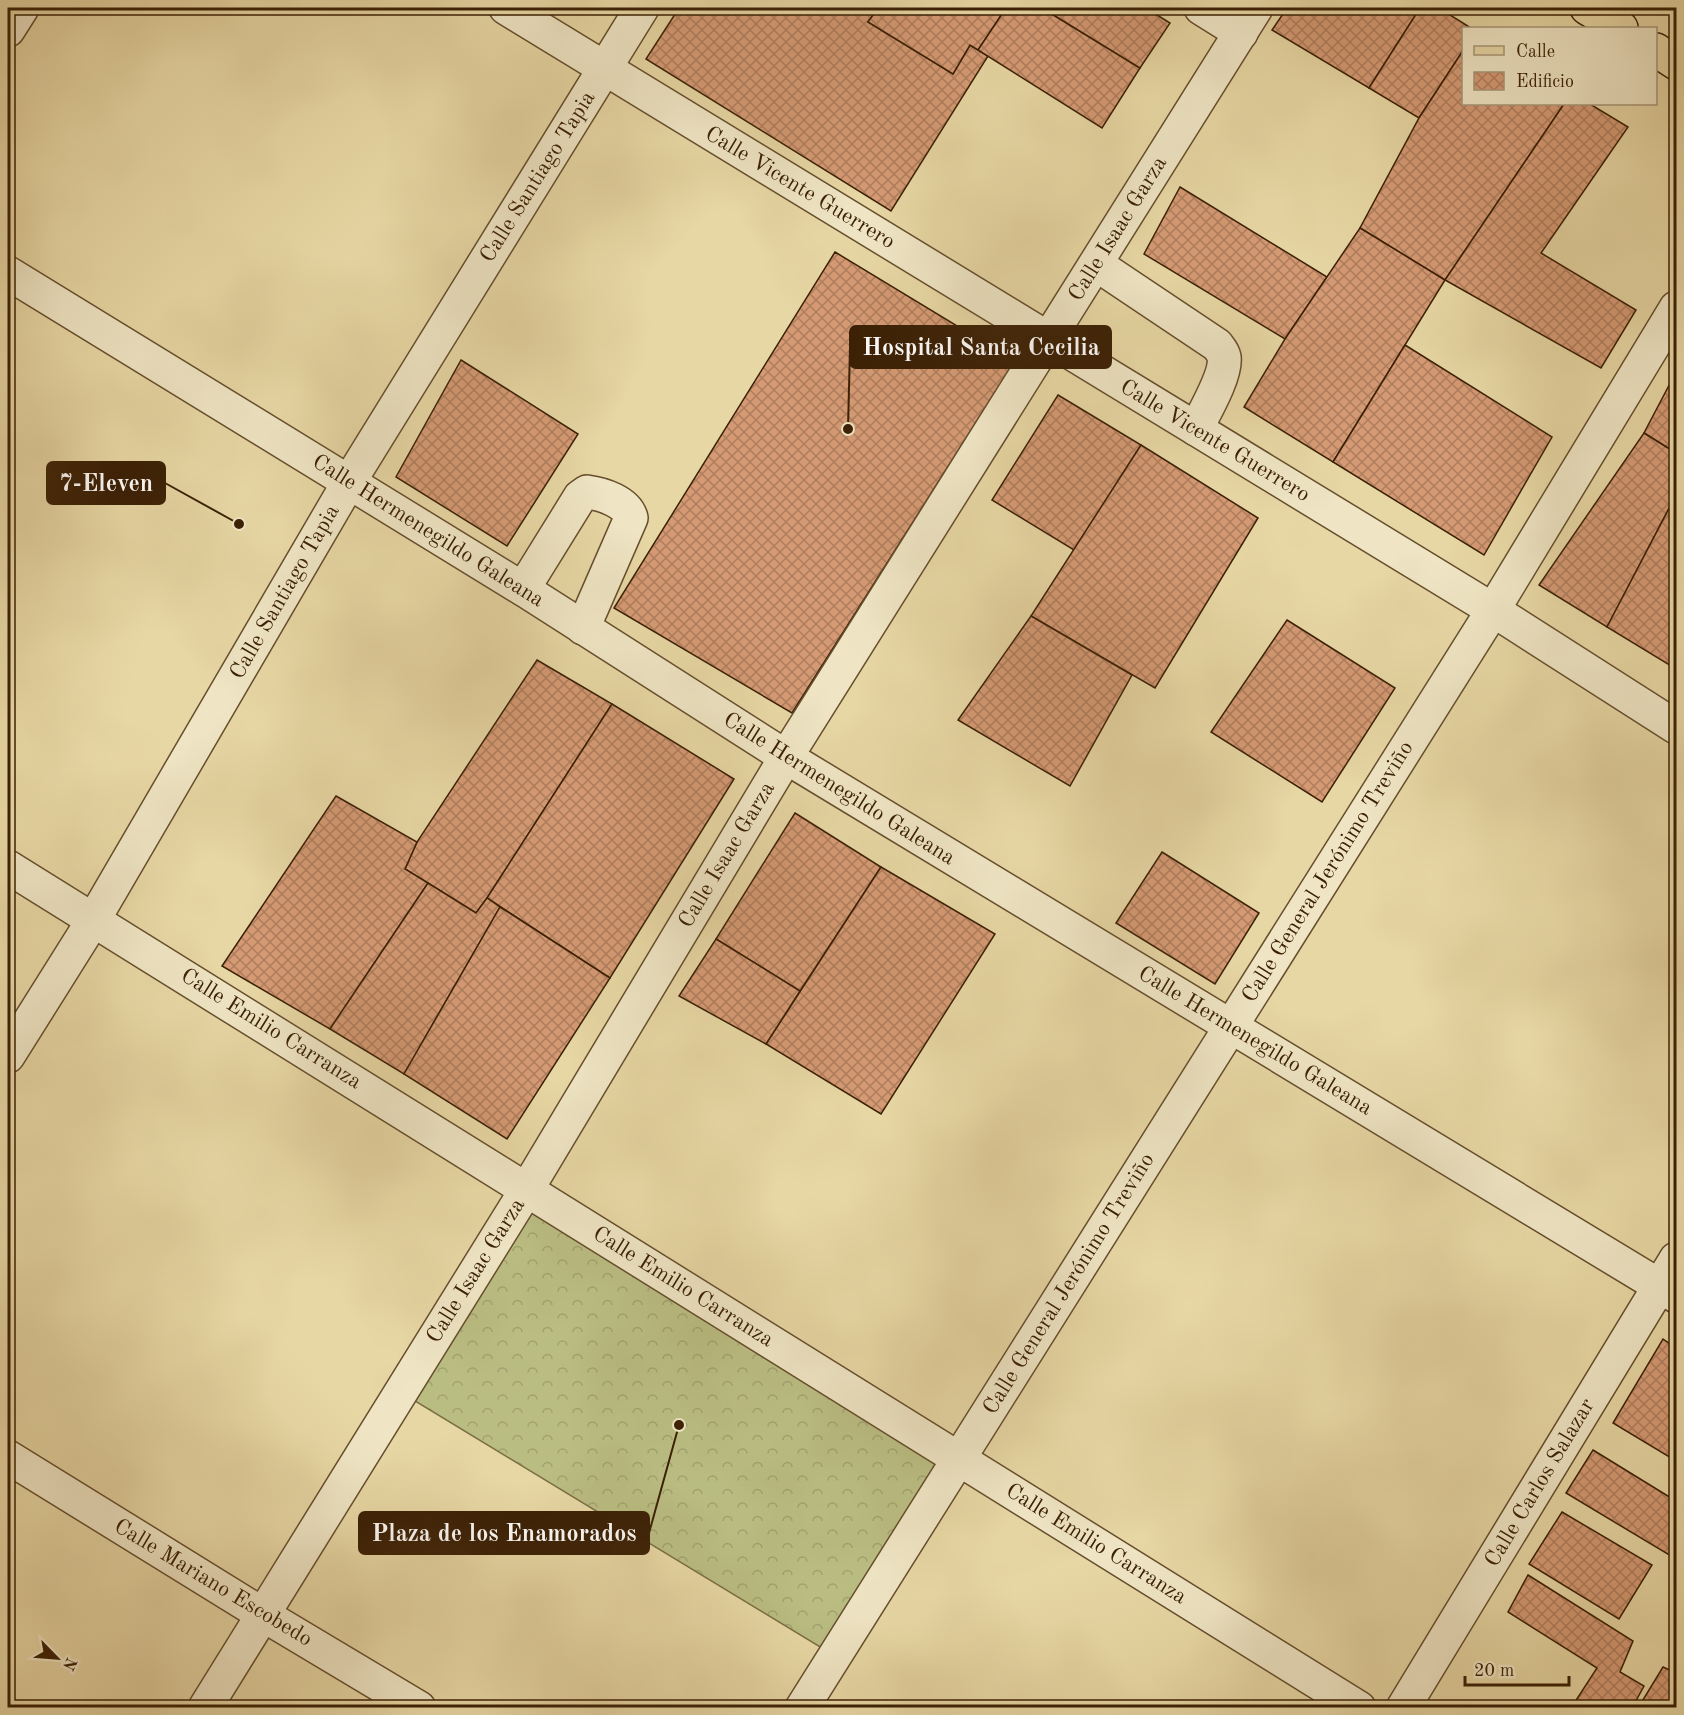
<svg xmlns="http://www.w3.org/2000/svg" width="1684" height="1715" font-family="'Old Standard TT',serif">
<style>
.forest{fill:url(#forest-crowns);stroke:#7a6e44;stroke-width:1.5}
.building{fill:url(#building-cross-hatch);stroke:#3b2005;stroke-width:1.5}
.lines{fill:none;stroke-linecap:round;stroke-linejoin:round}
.minor-casing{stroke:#664e2d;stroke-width:36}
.major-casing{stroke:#3b2005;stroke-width:36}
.minor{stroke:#efe5c4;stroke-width:33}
.major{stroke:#e7d7a4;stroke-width:33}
.labels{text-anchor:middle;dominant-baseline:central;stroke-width:5;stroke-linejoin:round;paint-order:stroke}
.street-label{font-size:22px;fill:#3b2005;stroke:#efe5c4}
.leader{fill:none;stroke:#3b2005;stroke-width:2}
.callout-dot{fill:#3b2005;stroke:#efe5c4;stroke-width:2}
.callout{fill:#3b2005;stroke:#3b2005;stroke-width:2}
.callout-label{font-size:24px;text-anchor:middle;font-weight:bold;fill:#fff}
</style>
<defs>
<pattern id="forest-crowns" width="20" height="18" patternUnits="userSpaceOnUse" patternTransform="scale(1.5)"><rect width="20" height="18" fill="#babd82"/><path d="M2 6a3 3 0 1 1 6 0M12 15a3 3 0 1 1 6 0" fill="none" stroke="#a1a26f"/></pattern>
<pattern id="building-cross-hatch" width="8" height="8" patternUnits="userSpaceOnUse" patternTransform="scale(1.5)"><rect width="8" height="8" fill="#d59a74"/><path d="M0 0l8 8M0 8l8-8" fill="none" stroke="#ae7d5d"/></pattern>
</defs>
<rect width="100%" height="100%" fill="#e7d7a4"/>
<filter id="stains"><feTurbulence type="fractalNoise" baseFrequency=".00333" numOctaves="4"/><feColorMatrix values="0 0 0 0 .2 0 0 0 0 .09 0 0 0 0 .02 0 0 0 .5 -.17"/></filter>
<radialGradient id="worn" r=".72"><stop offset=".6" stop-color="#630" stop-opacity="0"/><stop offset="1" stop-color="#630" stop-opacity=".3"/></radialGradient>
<path class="forest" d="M527 1189 959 1459 835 1656 397 1390Z"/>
<g class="building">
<path d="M679 8H878L868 22 953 74 970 45 988 56 891 211 646 59Z"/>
<path d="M878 8H1006L978 50 970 45 953 74 868 22Z"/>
<path d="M1006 8H1042L1140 68 1102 128 978 50Z"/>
<path d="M1042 8H1146L1170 23 1140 68Z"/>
<path d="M1287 8H1420L1369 88 1272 30Z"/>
<path d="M1420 8H1439L1471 28H1464V49L1419 118 1369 88Z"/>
<path d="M1464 49V104H1564L1445 280 1360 228 1419 118Z"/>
<path d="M1564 104H1590L1628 127 1541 253 1636 310 1601 368 1445 280Z"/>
<path d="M1180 187 1327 277 1285 339 1144 254Z"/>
<path d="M1360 228 1445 280 1333 462 1244 407 1285 339Z"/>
<path d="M835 252 1015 361 792 713 614 608Z"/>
<path d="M1405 345 1552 437 1484 555 1333 462Z"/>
<path d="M461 360 578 434 507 546 396 477Z"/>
<path d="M1676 372V453L1644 433Z"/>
<path d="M1058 395 1141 445 1074 550 992 500Z"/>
<path d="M1644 433 1676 453V495L1607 627 1539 585Z"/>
<path d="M1141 445 1258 518 1155 688 1031 616Z"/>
<path d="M1676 495V669L1607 627Z"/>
<path d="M1031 616 1132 675 1070 786 958 720Z"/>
<path d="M1287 620 1395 688 1322 802 1211 732Z"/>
<path d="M537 660 612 704 487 898 476 913 405 869 417 842Z"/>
<path d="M612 704 734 779 610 978 487 898Z"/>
<path d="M336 796 417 842 405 869 428 883 330 1029 222 966Z"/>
<path d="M795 813 881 867 800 991 716 939Z"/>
<path d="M1162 852 1259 913 1215 984 1116 923Z"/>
<path d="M881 867 995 934 881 1114 766 1044Z"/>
<path d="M428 883 476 913 487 898 500 907 404 1074 330 1029Z"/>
<path d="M500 907 610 978 507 1139 404 1074Z"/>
<path d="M716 939 800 991 766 1044 679 996Z"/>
<path d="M1663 1339 1676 1348V1461L1613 1423Z"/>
<path d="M1593 1450 1676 1501V1559L1566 1493Z"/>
<path d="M1562 1512 1652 1565 1619 1619 1529 1564Z"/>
<path d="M1528 1575 1633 1641 1620 1672 1644 1686 1632 1708H1571L1597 1668 1508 1612Z"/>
<path d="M1663 1667 1676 1673V1708H1638Z"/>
</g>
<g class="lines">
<defs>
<g id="minor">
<path d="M506 8 1493 610 1676 727"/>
<path d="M1201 8 1241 33"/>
<path d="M8 30 22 8"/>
<path d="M1096 264 1217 345C1220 349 1223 352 1224 357 1227 374 1204 413 1196 429"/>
<path d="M8 273 523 589 786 757 1676 1296"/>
<path d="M523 589 580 497 587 492C603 494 627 502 631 518L583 628"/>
<path d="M8 867 1359 1708"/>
<path d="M8 1056 94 919 349 482 642 8"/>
<path d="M8 1457 262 1614 419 1708"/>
<path d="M205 1708 527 1189 786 757 1256 8"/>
<path d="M802 1708 1493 610 1676 308"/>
<path d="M1403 1708 1676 1259"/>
</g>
<g id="major">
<path d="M1587 8 1621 28"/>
<path d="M1656 50 1676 63"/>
</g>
</defs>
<use href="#minor" class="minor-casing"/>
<use href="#major" class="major-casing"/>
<use href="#minor" class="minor"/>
<use href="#major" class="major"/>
</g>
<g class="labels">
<g class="street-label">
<text transform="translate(538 177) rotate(-58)">Calle Santiago Tapia</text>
<text transform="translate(800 188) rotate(31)">Calle Vicente Guerrero</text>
<text transform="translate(1118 229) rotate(-58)">Calle Isaac Garza</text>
<text transform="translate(1215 441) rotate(31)">Calle Vicente Guerrero</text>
<text transform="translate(428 531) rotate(32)">Calle Hermenegildo Galeana</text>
<text transform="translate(285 592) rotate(-60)">Calle Santiago Tapia</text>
<text transform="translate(839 789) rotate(32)">Calle Hermenegildo Galeana</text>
<text transform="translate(727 855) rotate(-59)">Calle Isaac Garza</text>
<text transform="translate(1328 872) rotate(-58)">Calle General Jerónimo Treviño</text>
<text transform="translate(271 1029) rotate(32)">Calle Emilio Carranza</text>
<text transform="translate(1255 1041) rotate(31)">Calle Hermenegildo Galeana</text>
<text transform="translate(476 1271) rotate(-58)">Calle Isaac Garza</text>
<text transform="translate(1069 1284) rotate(-58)">Calle General Jerónimo Treviño</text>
<text transform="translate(683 1287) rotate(32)">Calle Emilio Carranza</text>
<text transform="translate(1540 1483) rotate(-59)">Calle Carlos Salazar</text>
<text transform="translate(1096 1544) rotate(32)">Calle Emilio Carranza</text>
<text transform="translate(213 1583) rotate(31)">Calle Mariano Escobedo</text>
</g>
</g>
<path class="leader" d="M848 429L850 347M239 524L165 483M679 1425L649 1533"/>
<g class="callout-dot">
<circle cx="848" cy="429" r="6"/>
<circle cx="239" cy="524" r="6"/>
<circle cx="679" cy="1425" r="6"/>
</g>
<g class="callout">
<rect x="850" y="326" width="261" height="42" rx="6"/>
<rect x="47" y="462" width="118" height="42" rx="6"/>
<rect x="359" y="1512" width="290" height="42" rx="6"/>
</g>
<g class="callout-label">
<text x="981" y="355">Hospital Santa Cecilia</text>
<text x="106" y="491">7-Eleven</text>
<text x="504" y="1541">Plaza de los Enamorados</text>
</g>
<rect width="1684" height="1715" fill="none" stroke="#e7d7a4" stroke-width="30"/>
<rect x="9" y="9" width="1666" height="1697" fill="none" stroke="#3b2005" stroke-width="3"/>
<rect x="15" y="15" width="1654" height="1685" fill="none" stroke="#3b2005" stroke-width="1.5"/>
<rect x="1462" y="27" width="195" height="78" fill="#efe5c4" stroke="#a79678" stroke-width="1.5"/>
<rect x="1474" y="46" width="30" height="9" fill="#e7d7a4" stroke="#a79678" stroke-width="1.5"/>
<text x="1516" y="57" font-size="18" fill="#3b2005">Calle</text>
<rect x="1474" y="72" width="30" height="18" fill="url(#building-cross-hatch)" stroke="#a79678" stroke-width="1.5"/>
<text x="1516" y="87" font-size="18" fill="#3b2005">Edificio</text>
<g transform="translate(57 1658) rotate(115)" stroke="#efe5c4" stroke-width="4.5" paint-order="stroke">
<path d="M0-4.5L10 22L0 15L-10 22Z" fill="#3b2005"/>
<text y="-9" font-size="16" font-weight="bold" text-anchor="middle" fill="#3b2005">N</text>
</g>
<path d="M1465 1676v9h104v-9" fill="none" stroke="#3b2005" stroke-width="3"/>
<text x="1474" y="1676" font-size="18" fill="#3b2005" stroke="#efe5c4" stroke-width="4.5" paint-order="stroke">20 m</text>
<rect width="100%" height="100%" filter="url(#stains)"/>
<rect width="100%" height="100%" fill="url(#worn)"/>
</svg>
